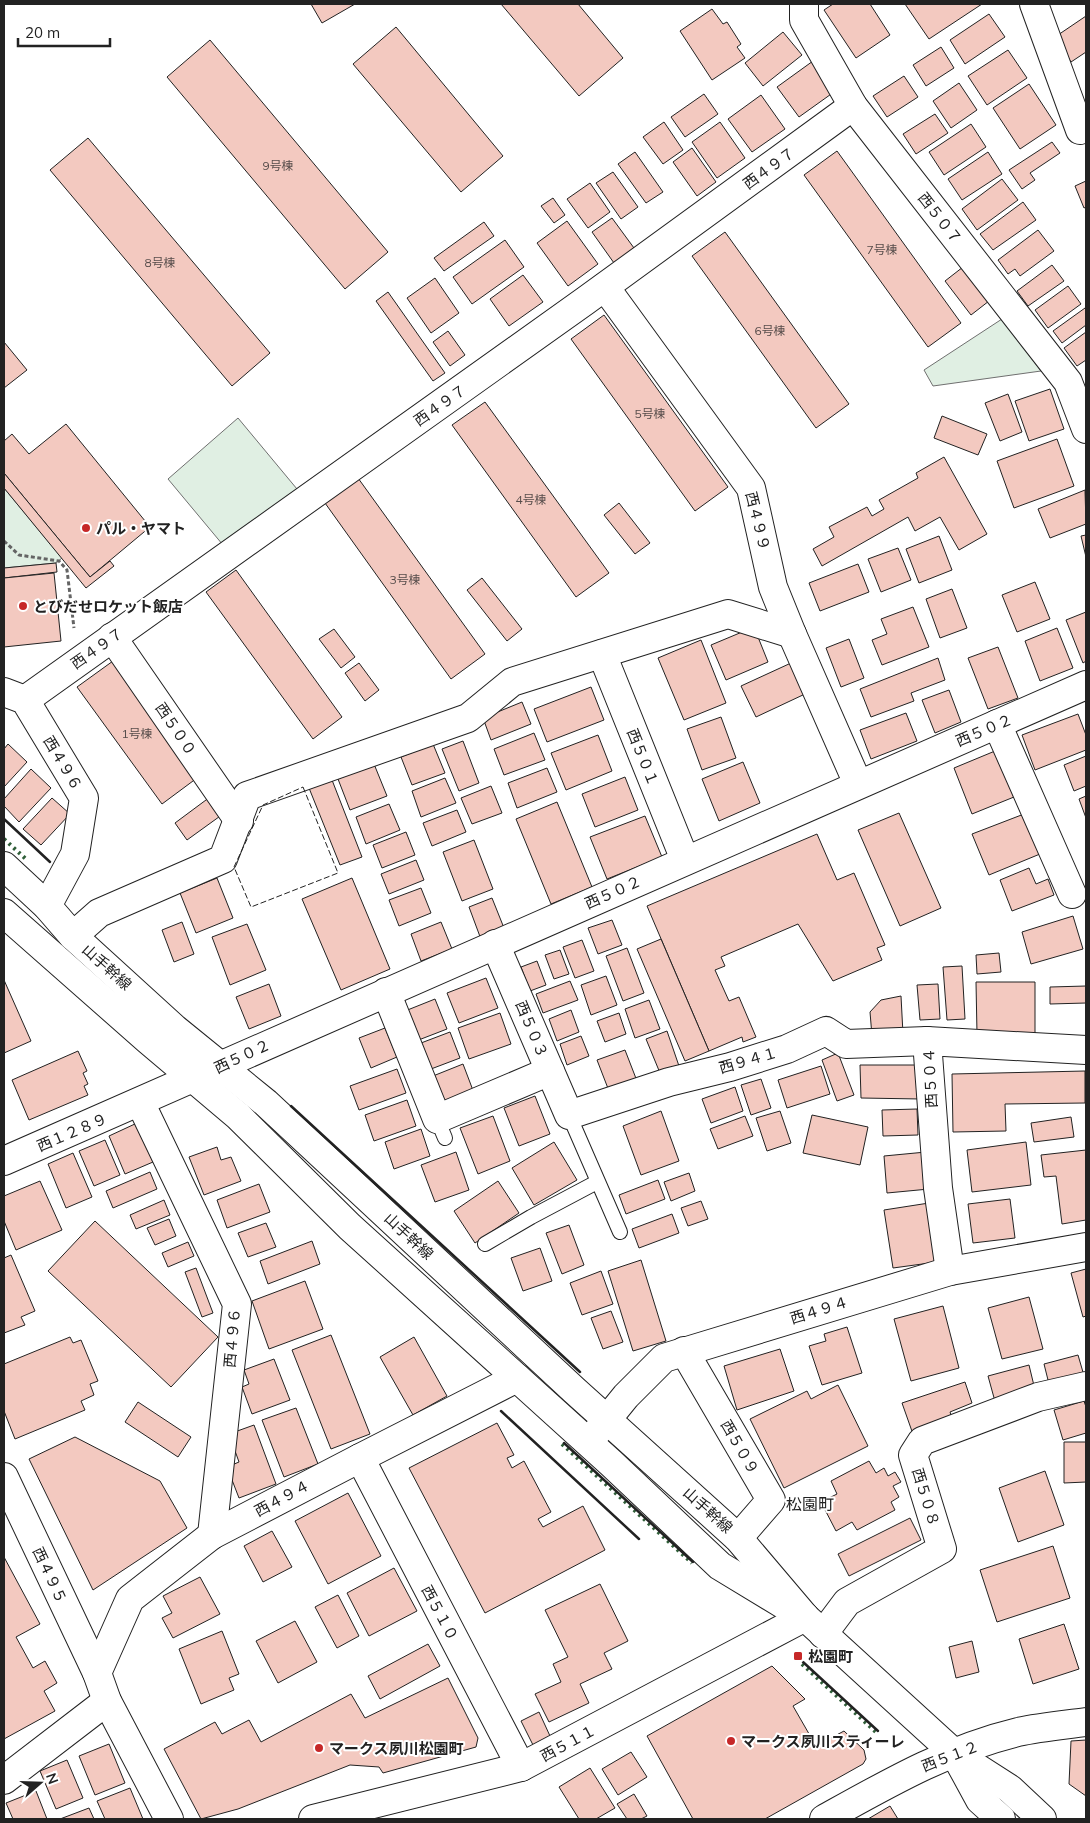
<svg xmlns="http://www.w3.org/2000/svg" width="1090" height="1823" font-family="Mulish,'Noto Sans JP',sans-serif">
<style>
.green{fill:#e0efe3;stroke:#6f6f6f}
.building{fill:#f3c9c0;stroke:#222}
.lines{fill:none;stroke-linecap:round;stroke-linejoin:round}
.lane-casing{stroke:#222;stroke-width:16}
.street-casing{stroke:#222;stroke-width:30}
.secondary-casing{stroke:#222;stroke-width:30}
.path{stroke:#646464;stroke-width:3;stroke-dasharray:4 2.5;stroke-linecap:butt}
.lane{stroke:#fff;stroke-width:14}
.street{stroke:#fff;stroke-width:28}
.secondary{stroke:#fff;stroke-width:28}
.hedge{stroke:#2f5e38;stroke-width:4;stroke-dasharray:2.5 4;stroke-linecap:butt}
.fence{stroke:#222;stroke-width:1;stroke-dasharray:6 2.5;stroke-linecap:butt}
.wall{stroke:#222;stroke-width:2.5}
.poi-dot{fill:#c62828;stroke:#fff;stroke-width:2}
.labels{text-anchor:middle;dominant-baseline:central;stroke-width:4;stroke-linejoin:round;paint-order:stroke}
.number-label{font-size:12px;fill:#564c4a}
.street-label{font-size:15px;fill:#222;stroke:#fff}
.poi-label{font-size:15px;font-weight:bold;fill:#222;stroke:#fff;text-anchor:start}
.neighbourhood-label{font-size:16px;fill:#222;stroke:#fff}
</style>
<rect width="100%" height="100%" fill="#fff"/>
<g class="green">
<path d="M1002 319 1041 371 933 386 924 370Z"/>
<path d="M238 418 297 489 223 545 168 479Z"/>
<path d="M4 488 62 558 56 563 4 568Z"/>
</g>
<g class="building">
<path d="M311 4H355L322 23Z"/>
<path d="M501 4H578L623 58 579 96Z"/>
<path d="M833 4H870L890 35 856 58 824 10Z"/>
<path d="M905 4H982L929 39Z"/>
<path d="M712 9 723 24 727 22 741 44 737 47 745 58 712 80 680 31Z"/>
<path d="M989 14 1005 37 965 64 950 40Z"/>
<path d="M1086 16V52L1071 62 1055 37Z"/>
<path d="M396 27 503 156 461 192 353 64Z"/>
<path d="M783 32 802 55 763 86 745 63Z"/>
<path d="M210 40 388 252 345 289 167 77Z"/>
<path d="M941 47 954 68 926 86 913 65Z"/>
<path d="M1008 50 1027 78 987 105 968 76Z"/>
<path d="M813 61 834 92 799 117 777 87Z"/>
<path d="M904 76 918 97 887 117 873 96Z"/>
<path d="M959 83 977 110 951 128 933 101Z"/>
<path d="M1029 84 1056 125 1020 149 993 108Z"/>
<path d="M704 94 718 114 685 137 671 117Z"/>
<path d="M761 95 785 129 752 152 728 119Z"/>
<path d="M935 114 948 133 916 154 903 134Z"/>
<path d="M664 122 683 150 663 164 643 137Z"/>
<path d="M720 122 745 158 717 178 692 142Z"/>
<path d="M971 124 986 147 944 175 929 152Z"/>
<path d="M88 138 270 353 232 386 50 170Z"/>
<path d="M1052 142 1060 153 1030 173 1035 180 1022 189 1009 170Z"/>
<path d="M692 148 716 182 697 196 673 162Z"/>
<path d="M837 151 961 323 928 347 804 175Z"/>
<path d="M635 152 663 192 646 203 618 164Z"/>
<path d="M988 152 1002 174 962 200 948 179Z"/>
<path d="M613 172 638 207 621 219 596 183Z"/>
<path d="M1002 179 1018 200 977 230 962 209Z"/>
<path d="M1086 181V207L1084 208 1075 186Z"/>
<path d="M590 183 610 212 588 228 567 199Z"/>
<path d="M553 198 565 215 554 223 541 206Z"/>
<path d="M1023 202 1036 220 993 250 980 234Z"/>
<path d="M612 218 634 248 614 263 592 232Z"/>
<path d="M567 221 598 264 568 286 537 243Z"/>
<path d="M484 222 494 236 444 271 434 258Z"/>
<path d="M1038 230 1054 251 1020 276 1015 269 1008 274 998 260Z"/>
<path d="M725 232 849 404 816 428 692 256Z"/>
<path d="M505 240 524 267 472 304 453 277Z"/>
<path d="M1052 265 1064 281 1028 306 1017 291Z"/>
<path d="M963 267 989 301 971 315 945 281Z"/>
<path d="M523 275 543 302 509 326 490 299Z"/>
<path d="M435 278 459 313 431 333 407 298Z"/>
<path d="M1068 286 1081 304 1048 328 1035 310Z"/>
<path d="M388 292 445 373 433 381 376 301Z"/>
<path d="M1085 308 1086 310V325L1062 343 1053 331Z"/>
<path d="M604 315 728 487 695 511 571 339Z"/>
<path d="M448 331 465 355 450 366 433 342Z"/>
<path d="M1086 332V360L1077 366 1064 348Z"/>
<path d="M4 342 27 370 4 388Z"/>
<path d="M1050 389 1064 429 1029 441 1015 401Z"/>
<path d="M1008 394 1022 432 1000 441 985 403Z"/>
<path d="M485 402 609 573 576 597 452 425Z"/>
<path d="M942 416 987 434 978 455 934 438Z"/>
<path d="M66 424 150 527 90 577 4 473V441L12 434 29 454Z"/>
<path d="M1057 439 1074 486 1014 508 997 461Z"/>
<path d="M944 457 987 534 959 550 940 517 915 531 908 517 822 566 813 549 834 537 829 527 867 507 872 516 884 509 879 500 918 478 916 473Z"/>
<path d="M4 473 90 577 110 561 114 566 86 588 4 488Z"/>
<path d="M358 478 485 654 451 679 325 503Z"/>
<path d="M1085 490 1086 524 1050 538 1038 509Z"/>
<path d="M619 503 650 543 635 554 604 515Z"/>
<path d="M1086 535V557L1081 536Z"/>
<path d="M939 536 952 570 919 583 906 549Z"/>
<path d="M898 548 911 580 881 592 868 559Z"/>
<path d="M56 563 57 572 4 578V568Z"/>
<path d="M858 564 869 592 820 611 809 583Z"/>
<path d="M236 570 342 717 313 739 206 592Z"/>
<path d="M54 573 61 641 4 647V578Z"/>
<path d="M482 578 522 629 507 641 467 590Z"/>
<path d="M1035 582 1050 619 1017 632 1002 595Z"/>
<path d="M952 589 967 628 940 638 926 599Z"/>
<path d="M913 607 929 647 882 665 872 640 887 634 881 619Z"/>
<path d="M1086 612V661L1083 663 1066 620Z"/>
<path d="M754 627 768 662 726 680 711 645Z"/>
<path d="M1057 628 1073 668 1040 681 1025 641Z"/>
<path d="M334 629 355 657 341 668 319 639Z"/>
<path d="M849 639 864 678 841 687 826 648Z"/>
<path d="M701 640 726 703 684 720 658 658Z"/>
<path d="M998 647 1018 698 988 709 968 658Z"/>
<path d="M938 658 945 680 911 693 914 701 871 717 860 689Z"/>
<path d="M113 661 197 778 162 804 77 687Z"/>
<path d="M359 663 379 690 365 701 345 673Z"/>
<path d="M791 663 805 694 756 717 741 686Z"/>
<path d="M591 687 604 720 547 742 534 709Z"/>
<path d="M949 690 961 722 935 733 922 700Z"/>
<path d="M522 702 531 724 491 740 483 718Z"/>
<path d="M906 713 917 741 871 759 860 730Z"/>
<path d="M1078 714 1086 735V750L1035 770 1022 735Z"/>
<path d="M721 717 736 758 702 770 687 729Z"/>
<path d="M534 733 545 760 504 775 494 749Z"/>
<path d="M598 735 612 771 566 790 551 753Z"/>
<path d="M463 741 479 783 459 791 442 749Z"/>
<path d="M8 744 27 762 4 787V749Z"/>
<path d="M433 744 445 773 412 785 401 757Z"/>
<path d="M995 751 1014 797 972 814 954 768Z"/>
<path d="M1086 756V786L1074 791 1064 765Z"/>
<path d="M743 762 760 803 719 821 702 779Z"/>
<path d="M374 764 387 796 350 810 338 779Z"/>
<path d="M547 768 557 792 517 808 508 783Z"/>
<path d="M31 769 51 788 19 822 4 806V799Z"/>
<path d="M625 777 638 810 595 827 582 794Z"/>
<path d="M445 778 456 803 421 817 412 791Z"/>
<path d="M332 780 362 857 340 865 309 788Z"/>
<path d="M491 786 502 813 472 824 461 798Z"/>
<path d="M1086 796V818L1079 799Z"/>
<path d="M210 797 223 814 187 840 175 823Z"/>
<path d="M52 798 70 814 41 845 23 829Z"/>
<path d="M557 802 592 887 551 904 516 819Z"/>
<path d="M389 804 400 830 366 844 356 817Z"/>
<path d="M457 810 466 832 432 846 423 823Z"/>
<path d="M899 813 941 908 900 926 858 830Z"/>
<path d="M1024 814 1040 854 989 875 972 834Z"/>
<path d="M645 816 662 857 607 879 590 837Z"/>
<path d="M406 832 415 855 382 868 373 845Z"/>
<path d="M817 834 837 880 854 873 885 945 877 948 882 960 833 981 798 924 721 957 725 966 715 970 729 1001 739 997 756 1037 743 1042 742 1037 709 1051 647 906Z"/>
<path d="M474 840 493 889 462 901 443 852Z"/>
<path d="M416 860 424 880 389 894 381 874Z"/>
<path d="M1029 868 1036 884 1048 879 1054 895 1012 911 1000 880Z"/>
<path d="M217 878 233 918 196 933 180 893Z"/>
<path d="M352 878 390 969 341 990 302 899Z"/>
<path d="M421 888 431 913 399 926 389 900Z"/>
<path d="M492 898 506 933 482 942 469 907Z"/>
<path d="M1073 916 1083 949 1031 964 1022 932Z"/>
<path d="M612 920 622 945 598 954 588 928Z"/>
<path d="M182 922 194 954 174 962 162 930Z"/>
<path d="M441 922 452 949 421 961 411 934Z"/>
<path d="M247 924 266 970 230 985 212 937Z"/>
<path d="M661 939 709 1051 685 1061 637 949Z"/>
<path d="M582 940 594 971 575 978 563 947Z"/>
<path d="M627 948 644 993 623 1001 606 956Z"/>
<path d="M560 950 569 974 554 979 545 955Z"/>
<path d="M999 953 1001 972 977 974 976 955Z"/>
<path d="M537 961 546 985 530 991 521 967Z"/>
<path d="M962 966 965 1019 947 1020 943 967Z"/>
<path d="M606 976 617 1005 591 1015 581 985Z"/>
<path d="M486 978 498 1008 459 1023 447 993Z"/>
<path d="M4 980 31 1041 4 1053Z"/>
<path d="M570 981 578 1000 543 1013 536 994Z"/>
<path d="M976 982H1035V1034H977Z"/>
<path d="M269 984 281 1016 249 1029 236 997Z"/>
<path d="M938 984 940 1019 920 1020 917 985Z"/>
<path d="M1086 986V1003L1050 1004V987Z"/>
<path d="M901 996 903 1034 872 1036 870 1012 881 1000Z"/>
<path d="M435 999 447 1029 416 1041 405 1011Z"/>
<path d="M649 1000 660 1029 635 1038 625 1009Z"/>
<path d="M571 1010 579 1032 557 1041 549 1019Z"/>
<path d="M500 1013 511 1044 469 1059 458 1028Z"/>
<path d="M619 1013 626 1034 605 1042 597 1021Z"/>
<path d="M385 1028 397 1057 371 1068 359 1038Z"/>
<path d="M667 1031 679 1066 660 1073 646 1039Z"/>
<path d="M450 1032 460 1058 431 1069 421 1043Z"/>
<path d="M581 1036 589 1056 567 1065 560 1044Z"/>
<path d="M625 1050 637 1081 609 1091 597 1060Z"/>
<path d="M78 1051 87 1071 83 1073 88 1084 84 1086 88 1095 29 1120 12 1080Z"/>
<path d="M838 1053 854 1095 837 1101 822 1060Z"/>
<path d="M463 1064 474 1093 444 1104 433 1076Z"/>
<path d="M860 1065H921V1099L861 1098Z"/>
<path d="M821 1066 830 1094 787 1108 778 1080Z"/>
<path d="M397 1069 406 1093 359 1110 350 1086Z"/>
<path d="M1085 1071V1103L1005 1104 1006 1131 953 1132 952 1074Z"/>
<path d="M761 1079 771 1108 751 1115 741 1085Z"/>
<path d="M735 1087 743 1111 711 1123 702 1099Z"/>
<path d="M535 1096 550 1134 519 1146 504 1108Z"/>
<path d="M407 1100 416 1126 374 1141 365 1115Z"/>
<path d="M917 1109 918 1135 883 1136 882 1110Z"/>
<path d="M661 1111 679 1161 641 1175 623 1126Z"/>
<path d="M780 1111 791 1143 767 1151 756 1118Z"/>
<path d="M812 1115 868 1127 860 1165 803 1153Z"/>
<path d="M493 1116 510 1161 478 1174 460 1128Z"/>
<path d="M745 1116 753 1136 718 1149 710 1129Z"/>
<path d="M1071 1117 1074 1137 1034 1142 1031 1123Z"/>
<path d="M137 1123 153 1162 125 1174 109 1136Z"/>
<path d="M421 1129 430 1156 394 1169 385 1142Z"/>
<path d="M105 1140 120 1175 94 1186 79 1151Z"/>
<path d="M554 1142 577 1180 534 1205 512 1168Z"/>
<path d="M1026 1142 1031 1185 972 1192 967 1150Z"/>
<path d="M217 1147 221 1160 231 1157 241 1181 204 1195 189 1157Z"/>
<path d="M1086 1150V1220L1062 1224 1056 1176 1044 1177 1041 1155Z"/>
<path d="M456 1152 469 1190 435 1202 421 1165Z"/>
<path d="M926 1152 929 1189 887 1193 884 1156Z"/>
<path d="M73 1153 92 1197 66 1208 48 1164Z"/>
<path d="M150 1172 157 1189 113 1208 106 1191Z"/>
<path d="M689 1173 695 1191 671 1201 664 1182Z"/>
<path d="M658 1180 665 1199 626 1214 619 1195Z"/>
<path d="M40 1181 62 1230 16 1250 4 1221V1196Z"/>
<path d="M498 1181 519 1213 475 1243 454 1211Z"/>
<path d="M259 1184 270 1212 227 1228 217 1200Z"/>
<path d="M1010 1199 1015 1238 973 1243 968 1204Z"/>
<path d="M164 1200 170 1215 136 1229 130 1215Z"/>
<path d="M701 1201 708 1219 688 1226 681 1208Z"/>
<path d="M929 1203 937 1262 893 1268 884 1210Z"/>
<path d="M672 1214 679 1233 639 1248 632 1229Z"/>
<path d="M169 1219 176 1236 155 1245 147 1228Z"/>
<path d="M95 1221 218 1337 171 1387 48 1271Z"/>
<path d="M266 1223 276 1247 248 1257 238 1233Z"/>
<path d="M569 1225 584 1265 562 1274 546 1233Z"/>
<path d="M312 1241 320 1264 268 1284 260 1261Z"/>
<path d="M188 1242 194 1256 168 1267 162 1253Z"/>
<path d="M540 1248 552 1281 523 1291 511 1258Z"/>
<path d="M11 1255 35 1311 21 1317 25 1325 4 1333V1258Z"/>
<path d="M641 1260 666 1341 633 1351 608 1271Z"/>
<path d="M196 1268 213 1313 202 1317 185 1272Z"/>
<path d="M1086 1269V1316L1083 1317 1071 1273Z"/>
<path d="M601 1271 613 1304 582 1315 570 1283Z"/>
<path d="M305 1281 323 1329 269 1349 252 1301Z"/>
<path d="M1029 1297 1043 1349 1002 1359 988 1308Z"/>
<path d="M943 1306 959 1368 911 1381 894 1319Z"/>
<path d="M611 1311 623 1342 603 1349 591 1318Z"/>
<path d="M847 1327 862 1373 822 1385 809 1346 826 1341 824 1334Z"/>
<path d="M331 1335 370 1434 331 1449 292 1350Z"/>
<path d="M70 1337 73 1343 81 1340 98 1381 90 1384 94 1395 81 1401 85 1410 15 1439 4 1411V1364Z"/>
<path d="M414 1337 447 1396 413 1415 380 1357Z"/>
<path d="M780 1349 794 1391 737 1410 724 1366Z"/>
<path d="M1078 1355 1085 1379 1050 1388 1044 1364Z"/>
<path d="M274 1359 290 1400 252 1414 242 1387 249 1384 244 1370Z"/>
<path d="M1029 1365 1036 1394 996 1405 988 1376Z"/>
<path d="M965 1382 972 1403 950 1412 954 1423 914 1437 902 1403Z"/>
<path d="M838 1385 868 1446 784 1488 750 1419 807 1391 811 1399Z"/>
<path d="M1084 1401 1086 1407V1433L1063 1440 1054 1410Z"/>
<path d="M138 1402 191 1437 178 1457 125 1422Z"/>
<path d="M296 1408 318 1464 284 1477 262 1420Z"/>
<path d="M497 1423 514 1455 507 1458 512 1468 524 1461 551 1512 538 1519 543 1527 583 1506 605 1550 485 1613 409 1468Z"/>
<path d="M254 1425 276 1484 239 1498 227 1467 239 1462 229 1434Z"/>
<path d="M75 1437 160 1481 187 1528 93 1590 29 1459Z"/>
<path d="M1064 1442H1086V1482L1064 1483Z"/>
<path d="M869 1461 876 1473 884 1468 888 1476 895 1472 901 1482 893 1486 899 1497 891 1502 895 1510 857 1530 852 1522 836 1531 821 1502 837 1494 831 1481Z"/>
<path d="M1045 1471 1064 1525 1018 1542 999 1488Z"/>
<path d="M348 1493 381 1556 328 1584 295 1521Z"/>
<path d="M910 1518 921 1540 849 1576 838 1554Z"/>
<path d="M272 1531 292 1567 263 1582 244 1546Z"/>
<path d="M1053 1546 1070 1598 997 1622 980 1570Z"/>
<path d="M4 1557 40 1624 16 1637 33 1668 45 1661 57 1683 44 1691 55 1711 4 1739Z"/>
<path d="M394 1568 417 1611 369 1636 347 1593Z"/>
<path d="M200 1577 220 1614 173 1638 162 1618 172 1613 163 1596Z"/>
<path d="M600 1584 628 1641 604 1653 612 1669 580 1684 589 1703 549 1722 535 1694 561 1682 553 1664 568 1657 545 1610Z"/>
<path d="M338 1595 359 1636 337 1648 315 1607Z"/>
<path d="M295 1621 317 1662 278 1683 256 1641Z"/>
<path d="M1064 1624 1079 1669 1033 1684 1019 1639Z"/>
<path d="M222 1631 239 1674 229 1678 234 1690 201 1704 179 1649Z"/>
<path d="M972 1641 979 1672 956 1678 949 1647Z"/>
<path d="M428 1644 440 1666 380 1699 368 1676Z"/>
<path d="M772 1666 805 1699 793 1706 816 1746 844 1731 864 1750 866 1759 863 1764 765 1819H693L647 1736Z"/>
<path d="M448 1678 478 1738 476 1747 383 1773 379 1767 350 1765 238 1809 201 1819 164 1749 215 1722 222 1734 249 1720 261 1742 351 1694 365 1718Z"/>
<path d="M539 1712 550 1736 533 1745 521 1721Z"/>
<path d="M1086 1740V1796L1069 1784 1071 1741Z"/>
<path d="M109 1744 125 1783 95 1795 79 1756Z"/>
<path d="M631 1752 647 1777 618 1795 602 1769Z"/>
<path d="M67 1760 83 1798 56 1809 40 1771Z"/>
<path d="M590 1768 615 1808 596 1819H579L559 1787Z"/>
<path d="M130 1788 143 1819H105L97 1801Z"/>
<path d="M36 1791 47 1819H13L6 1803Z"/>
<path d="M634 1794 647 1816 641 1819H627L617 1804Z"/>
<path d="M890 1806 898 1819H868Z"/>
<path d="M89 1808 94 1819H60Z"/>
</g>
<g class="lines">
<defs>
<g id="lane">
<path d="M569 1115 620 1232"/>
<path d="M437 1119 445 1138"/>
<path d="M485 1244 531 1217 597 1182"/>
</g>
<g id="street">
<path d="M804 4V20L853 106 1068 382 1086 429"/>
<path d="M1034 4 1080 130 1086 126"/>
<path d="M605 287 751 488 773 587 792 634 858 784"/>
<path d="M112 637 239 821"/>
<path d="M602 654 685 860"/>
<path d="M4 692 25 700 84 798 75 854 47 906"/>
<path d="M25 700 585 301 853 106"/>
<path d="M997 724 1072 894"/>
<path d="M4 866 47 906 73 936 175 1029 266 1103 574 1390 738 1538 805 1617"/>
<path d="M4 913 148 1040 238 1116 350 1227 611 1463 720 1566 786 1606"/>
<path d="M73 936 99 913 223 859 247 796 468 718 512 682 728 614 792 634"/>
<path d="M495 944 569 1115 669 1082 730 1067 787 1049 826 1031 846 1044 927 1041"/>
<path d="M386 992 437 1119 550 1071"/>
<path d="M140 1102 237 1304 212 1535"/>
<path d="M4 1161 1086 685"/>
<path d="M950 1271 938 1188 927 1041 1086 1050"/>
<path d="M684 1351 771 1500 738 1538"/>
<path d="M596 1433 626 1396 664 1358 950 1271 1086 1247"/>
<path d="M360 1458 521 1767"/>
<path d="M4 1477 97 1673 107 1701 169 1819"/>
<path d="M823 1634 847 1602 942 1549 913 1455 922 1441 1038 1397 1086 1386"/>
<path d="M97 1673 130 1599 212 1535 360 1458 517 1378"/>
<path d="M954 1753 1010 1789 1042 1819"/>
<path d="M956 1756 980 1800 1001 1819"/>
<path d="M4 1780 107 1701"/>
<path d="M313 1819 521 1767 805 1617"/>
<path d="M824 1819C887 1784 947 1749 1018 1732 1040 1727 1064 1725 1086 1722"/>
</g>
<path id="secondary" d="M805 1617 954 1753"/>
</defs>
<use href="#lane" class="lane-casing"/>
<use href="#street" class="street-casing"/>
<use href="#secondary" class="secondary-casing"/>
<path class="path" d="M4 541 19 555 59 561 67 570 74 628"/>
<use href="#lane" class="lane"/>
<use href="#street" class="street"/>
<use href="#secondary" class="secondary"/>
<g class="hedge">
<path d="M4 839 27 860"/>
<path d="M562 1444 692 1563"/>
<path d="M802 1664 877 1733"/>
</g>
<path class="fence" d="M303 787 338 873 251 907 234 867 263 805Z"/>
<g class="wall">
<path d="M4 819 50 862"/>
<path d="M291 1106 580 1372"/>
<path d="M501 1411 639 1539"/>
<path d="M564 1443 693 1562"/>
<path d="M803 1662 878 1731"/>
</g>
</g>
<g class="poi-dot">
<circle cx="86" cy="528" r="5"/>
<circle cx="23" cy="606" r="5"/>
<rect x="793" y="1651" width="10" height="10" rx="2.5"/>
<circle cx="731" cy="1741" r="5"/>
<circle cx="319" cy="1748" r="5"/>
</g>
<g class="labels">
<g class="number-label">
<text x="278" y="165">9号棟</text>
<text x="882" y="249">7号棟</text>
<text x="160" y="262">8号棟</text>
<text x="770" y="330">6号棟</text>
<text x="650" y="413">5号棟</text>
<text x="531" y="499">4号棟</text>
<text x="405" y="579">3号棟</text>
<text x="137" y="733">1号棟</text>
</g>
<g class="street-label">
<text transform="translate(769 168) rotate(-36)">西４９７</text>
<text transform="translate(940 218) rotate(52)">西５０７</text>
<text transform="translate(440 405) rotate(-35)">西４９７</text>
<text transform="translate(758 521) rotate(76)">西４９９</text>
<text transform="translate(97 648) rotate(-35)">西４９７</text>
<text transform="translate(176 729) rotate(56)">西５００</text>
<text transform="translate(984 730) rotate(-23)">西５０２</text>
<text transform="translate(643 757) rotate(68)">西５０１</text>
<text transform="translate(63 763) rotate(59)">西４９６</text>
<text transform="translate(613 892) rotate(-24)">西５０２</text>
<text transform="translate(107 967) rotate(42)">山手幹線</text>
<text transform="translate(532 1029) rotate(67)">西５０３</text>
<text transform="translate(242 1056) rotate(-25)">西５０２</text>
<text transform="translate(748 1060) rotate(-16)">西９４１</text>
<text transform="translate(930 1078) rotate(-93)">西５０４</text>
<text transform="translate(72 1132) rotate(-23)">西１２８９</text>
<text transform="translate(409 1236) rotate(43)">山手幹線</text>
<text transform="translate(819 1310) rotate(-17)">西４９４</text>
<text transform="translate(232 1338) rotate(-85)">西４９６</text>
<text transform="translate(740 1447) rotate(60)">西５０９</text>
<text transform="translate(926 1497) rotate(73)">西５０８</text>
<text transform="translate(282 1498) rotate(-28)">西４９４</text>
<text transform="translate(708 1510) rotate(42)">山手幹線</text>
<text transform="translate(50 1575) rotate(65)">西４９５</text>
<text transform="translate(440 1613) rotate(62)">西５１０</text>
<text transform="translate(568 1743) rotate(-28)">西５１１</text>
<text transform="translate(950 1756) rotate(-21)">西５１２</text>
</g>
<g class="poi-label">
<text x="96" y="528">パル・ヤマト</text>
<text x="33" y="606">とびだせロケット飯店</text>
<text x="808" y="1656">松園町</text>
<text x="741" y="1741">マークス夙川スティーレ</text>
<text x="329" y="1748">マークス夙川松園町</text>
</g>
<g class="neighbourhood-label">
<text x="810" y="1504">松園町</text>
</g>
</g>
<rect width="1090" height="1823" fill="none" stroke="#222222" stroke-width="10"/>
<g transform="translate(40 1783) rotate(70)" stroke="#ffffff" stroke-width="4" paint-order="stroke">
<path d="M0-4L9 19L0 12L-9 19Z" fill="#222222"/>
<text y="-8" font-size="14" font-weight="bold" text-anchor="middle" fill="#222222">N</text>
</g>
<path d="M18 38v8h92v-8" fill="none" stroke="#222222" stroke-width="2.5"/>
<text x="25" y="38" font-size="15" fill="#222222" stroke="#ffffff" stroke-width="4" paint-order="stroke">20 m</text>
</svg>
